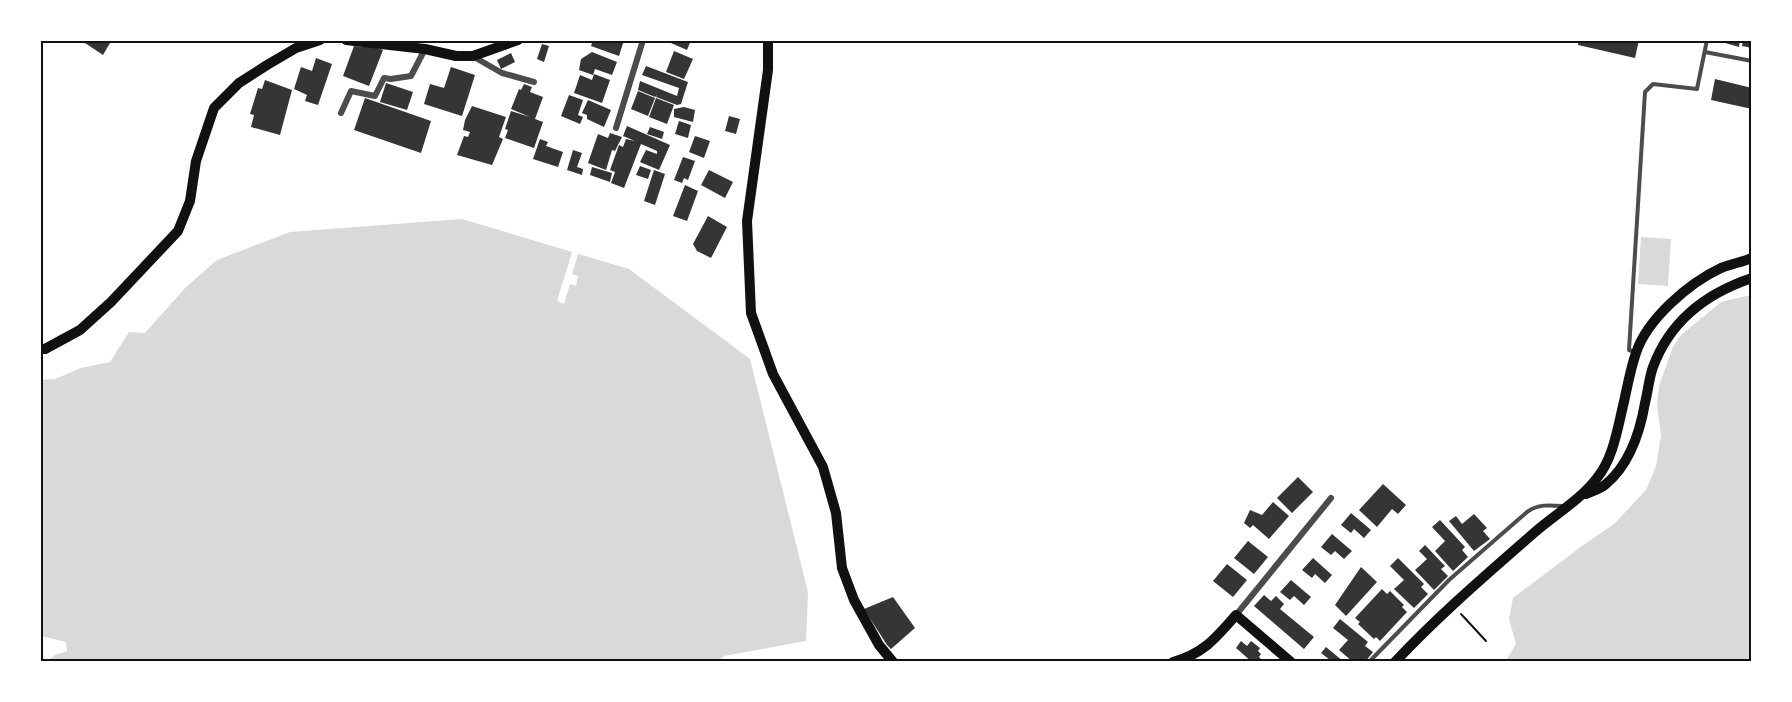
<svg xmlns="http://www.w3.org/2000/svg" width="1792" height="702" font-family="Roboto,sans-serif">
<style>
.water{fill:#d9d9d9}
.pier{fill:#fff}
.building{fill:#353535}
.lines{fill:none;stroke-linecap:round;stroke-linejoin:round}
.path{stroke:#111;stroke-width:2}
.service{stroke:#4c4c4c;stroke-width:4}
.minor{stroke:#4c4c4c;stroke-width:6}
.secondary{stroke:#111;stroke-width:10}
.neatline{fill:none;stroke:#111;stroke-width:2}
</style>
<rect width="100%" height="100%" fill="#fff"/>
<g class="water">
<path d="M462 219 629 269 750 359 808 592 806 641 724 656 719 661 51 662 50 659 55 655 67 651 66 642 41 636V380L55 379 81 368 110 362 129 332 145 333 186 287 217 260 290 232Z"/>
<path d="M1641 237 1671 239 1668 286 1638 284Z"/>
<path d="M1751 295V661L1505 662 1516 644 1509 619 1513 598 1582 546 1614 524 1646 490 1656 466 1661 436 1657 405 1659 386 1673 347 1680 336 1721 302Z"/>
</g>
<path class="pier" d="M573 249 579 251 572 274 578 276 576 286 570 284 564 304 557 301Z"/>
<g class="building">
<path d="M86 40H106L110 43 103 55 85 43Z"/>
<path d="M593 40H624L619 56 591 46Z"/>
<path d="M664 40H691L687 50Z"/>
<path d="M1579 40H1639L1635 58 1578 45Z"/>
<path d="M1715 40H1740L1739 47Z"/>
<path d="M1743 40H1752V48L1742 46Z"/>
<path d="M366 44 383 50 369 86 343 76 354 46 364 47Z"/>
<path d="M542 44 549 46 544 62 537 59Z"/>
<path d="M674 51 693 59 684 79 666 72Z"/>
<path d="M592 52 617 62 612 75 595 69 593 75 579 70 581 59Z"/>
<path d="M511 53 515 62 501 69 497 60Z"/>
<path d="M316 58 332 64 318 105 305 101 307 95 294 89 301 67 312 71Z"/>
<path d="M646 66 688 82 681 104 677 105 656 97 657 95 655 97 638 90 640 81 677 96 679 88 642 75Z"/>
<path d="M451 67 475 75 462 116 424 104 430 84 444 88Z"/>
<path d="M594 74 610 80 602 103 574 93 580 75 592 80Z"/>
<path d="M1715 79 1752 88V109L1711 100Z"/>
<path d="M265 80 292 90 280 135 251 127 254 115 250 114 258 88 262 89Z"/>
<path d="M386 83 413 92 407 110 380 102Z"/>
<path d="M524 84 532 87 530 92 543 97 535 119 543 122 534 148 505 138 508 130 505 129 511 111 530 117 511 109 519 89 521 90Z"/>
<path d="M638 91 655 98 648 116 631 109Z"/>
<path d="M569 95 583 100 578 115 583 117 580 124 561 116Z"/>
<path d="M365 98 431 121 421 153 354 130Z"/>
<path d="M656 98 674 105 667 124 649 117Z"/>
<path d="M588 100 611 110 604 127 587 119V115L582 113Z"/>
<path d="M472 106 506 117 499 137 503 139 492 165 457 155 464 136 468 137 470 132 463 130 465 120Z"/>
<path d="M684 107 695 110 693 122 674 117V109Z"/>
<path d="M729 116 740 119 736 134 725 131Z"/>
<path d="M679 121 691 125 688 138 675 134Z"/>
<path d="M627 126 670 145 659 170 640 162 646 150 657 154V151L641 144 624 188 611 183 615 172 610 170 619 145 623 147 626 139 635 141 623 136Z"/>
<path d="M650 127 664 132 662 139 647 134Z"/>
<path d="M610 133 622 137 615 151 612 150 606 170 588 163 598 134 608 138Z"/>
<path d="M695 136 710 141 704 158 689 152Z"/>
<path d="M540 139 548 142 546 146 563 152 558 167 533 159Z"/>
<path d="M573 150 582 153 577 167 583 169 582 175 567 170Z"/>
<path d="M683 157 695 161 688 180 684 178 682 183 674 180Z"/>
<path d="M640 166 651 170 648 179 636 175Z"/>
<path d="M592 167 612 173 610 182 590 175Z"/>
<path d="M654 170 665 174 655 205 644 201Z"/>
<path d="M709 170 733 182 725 198 701 185Z"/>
<path d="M685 185 698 191 687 221 673 216Z"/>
<path d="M708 216 727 227 711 258 697 251 693 244Z"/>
<path d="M1298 477 1313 492 1292 513 1277 498Z"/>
<path d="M1383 484 1406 505 1398 514 1392 509 1377 527 1359 510Z"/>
<path d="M1273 502 1289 516 1269 539 1253 525 1250 528 1244 523 1250 510 1262 515Z"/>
<path d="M1351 513 1371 530 1364 538 1354 529 1351 533 1341 525Z"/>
<path d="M1474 514 1487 528 1483 531 1490 539 1474 551 1449 521 1456 516 1462 524Z"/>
<path d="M1440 520 1465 547 1462 550 1468 557 1453 571 1435 551 1445 541 1432 527Z"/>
<path d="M1332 534 1352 551 1344 559 1335 551 1331 555 1321 547Z"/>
<path d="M1248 541 1268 557 1254 574 1234 558Z"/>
<path d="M1425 545 1445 566 1441 569 1448 576 1434 590 1415 570 1427 559 1419 551Z"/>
<path d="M1313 558 1332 575 1325 583 1315 574 1312 578 1302 570Z"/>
<path d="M1398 558 1424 584 1421 587 1428 594 1414 608 1394 589 1404 580 1390 566Z"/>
<path d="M1227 564 1247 580 1233 597 1213 581Z"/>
<path d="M1361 567 1377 582 1346 616 1335 605Z"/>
<path d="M1291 580 1311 597 1304 605 1294 596 1290 600 1280 592Z"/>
<path d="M1382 589 1387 594 1390 591 1404 605 1402 607 1407 612 1380 641 1376 637 1374 639 1358 624 1360 622 1355 618Z"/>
<path d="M1264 595 1271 601 1276 596 1284 604 1280 609 1314 637 1304 649 1254 606Z"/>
<path d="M893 597 915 628 891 649 887 645 864 609Z"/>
<path d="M1340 619 1368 642 1365 646 1373 652 1365 662H1353L1339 650 1348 640 1333 628Z"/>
<path d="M1241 641 1247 646 1251 641 1260 648 1258 651 1261 654 1259 657 1264 662H1252L1236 648Z"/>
<path d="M1326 647 1344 662H1329L1330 660 1321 653Z"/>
</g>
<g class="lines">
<path class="path" d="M1461 614 1486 641"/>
<g class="service">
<path d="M1705 52 1752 61"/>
<path d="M1635 352 1629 350 1645 92 1653 84 1697 89 1707 40"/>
<path d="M1369 662 1449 580 1527 512C1537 504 1550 505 1562 506"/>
</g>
<g class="minor">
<path d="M474 57 502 73 534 82"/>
<path d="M341 113 351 91 375 96 384 78 391 79 411 76 425 49"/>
<path d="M616 128 643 40"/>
<path d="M1236 615 1331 498"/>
</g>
<g class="secondary">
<path d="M346 40 425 49 456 56H473L518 40"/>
<path d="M768 40V70L747 221 751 313 773 374 823 467 836 513 842 568 854 600 879 645 893 662"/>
<path d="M40 349H45L80 330 111 302 178 231 190 201 196 161 214 108 239 83 267 65 296 48 320 40"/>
<path d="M1586 494C1592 491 1601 489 1606 484 1630 464 1640 432 1645 403 1648 391 1649 378 1653 367 1670 321 1707 293 1752 278"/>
<path d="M1173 662C1203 654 1216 638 1236 615L1291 662"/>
<path d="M1395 662C1439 615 1487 574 1535 532 1556 514 1580 500 1597 478 1613 458 1617 431 1623 406 1627 389 1630 370 1636 353 1647 319 1689 283 1721 268 1731 264 1742 262 1752 258"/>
</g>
</g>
<rect width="1792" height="702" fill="none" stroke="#ffffff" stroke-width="84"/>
<rect x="42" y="42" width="1708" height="618" class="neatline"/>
</svg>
